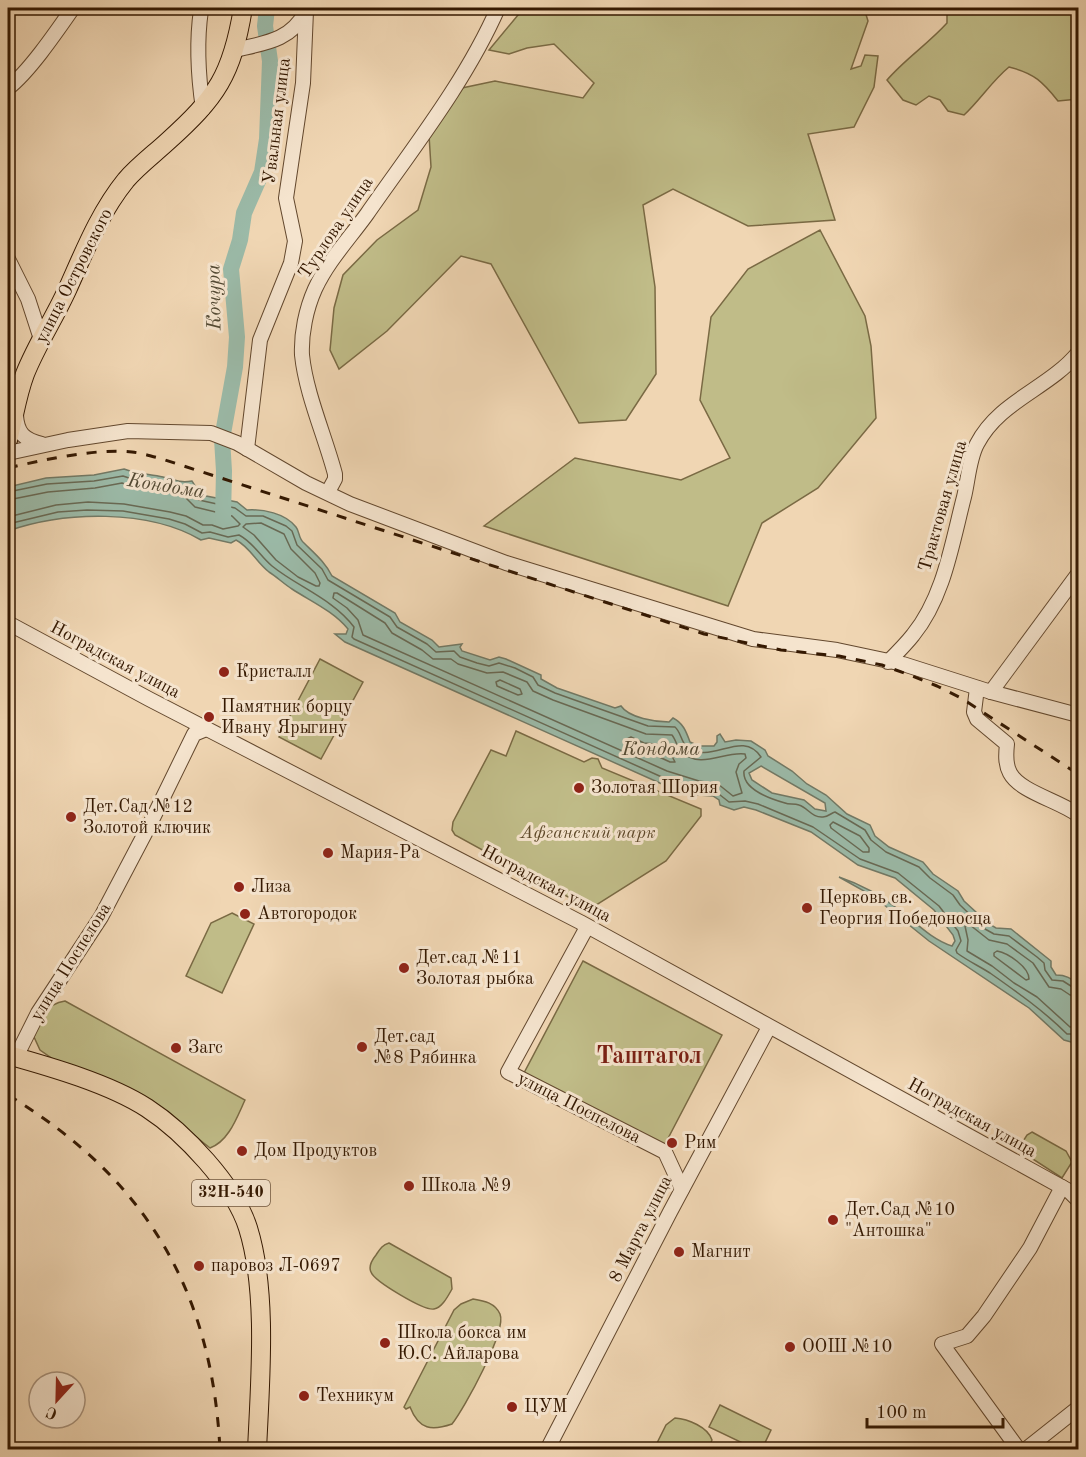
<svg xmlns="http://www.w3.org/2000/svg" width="1086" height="1457" font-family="'Old Standard TT',serif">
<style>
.green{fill:#c0bc88;stroke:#7a6a44;stroke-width:1.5}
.water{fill:#9bbaa8;stroke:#727965;stroke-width:1.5;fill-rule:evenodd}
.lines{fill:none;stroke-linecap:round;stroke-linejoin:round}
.shore{stroke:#686954;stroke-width:1.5}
.river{stroke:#9bbaa8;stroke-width:16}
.minor-casing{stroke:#63482e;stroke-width:16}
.major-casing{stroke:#341801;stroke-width:20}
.minor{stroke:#f5e4ce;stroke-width:14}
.major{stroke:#f0d6b3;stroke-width:18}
.rail{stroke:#341801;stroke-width:3;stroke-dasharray:10 10;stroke-linecap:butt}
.poi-dot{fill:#8f2418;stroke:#f5e4ce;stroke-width:2}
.labels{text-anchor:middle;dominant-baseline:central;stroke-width:6;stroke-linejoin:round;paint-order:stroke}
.shield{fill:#f5e4ce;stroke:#6e553e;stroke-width:1.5}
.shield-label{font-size:16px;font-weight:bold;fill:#341801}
.street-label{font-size:18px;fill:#341801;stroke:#f5e4ce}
.poi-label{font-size:18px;fill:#341801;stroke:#f5e4ce;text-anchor:start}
.park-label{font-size:18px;font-style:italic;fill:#5e492a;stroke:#f5e4ce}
.water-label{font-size:20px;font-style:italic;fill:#534933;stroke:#f5e4ce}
.district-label{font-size:24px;font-weight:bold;fill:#7a1f14;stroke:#f5e4ce}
</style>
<rect width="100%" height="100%" fill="#f0d6b3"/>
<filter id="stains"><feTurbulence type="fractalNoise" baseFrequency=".00333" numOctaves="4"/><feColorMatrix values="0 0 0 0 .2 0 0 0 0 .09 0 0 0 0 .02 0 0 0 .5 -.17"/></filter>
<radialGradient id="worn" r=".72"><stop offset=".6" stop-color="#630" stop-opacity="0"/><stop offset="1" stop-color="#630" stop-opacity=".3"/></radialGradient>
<g class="green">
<path d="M527 8H864L868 21 851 69 861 66 865 55 878 56 874 87 854 127 808 134 835 220 748 226 673 189 643 205 655 287 656 374 626 420 579 423 491 264 461 256 387 331 339 369 330 350 334 308 343 275 377 240 418 210 431 167 429 135 462 88 495 81 583 98 594 83 554 44 527 48 509 54 489 50 523 9Z"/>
<path d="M947 8H1078V99L1058 101C1043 82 1034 73 1009 67 992 81 980 100 964 115L948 111 940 100 929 96 916 105 903 100 887 80C905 59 928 44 947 23Z"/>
<path d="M820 230 865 316 871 346 876 418 818 488 762 523 728 606 484 526 575 458 681 480 730 458 700 400 711 317 748 269Z"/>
<path d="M320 659 363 682 321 759 279 737Z"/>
<path d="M516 731 584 762 592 758 598 759 602 768 701 809V816L666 861 590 909 455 835 452 830 453 822 491 750 506 756Z"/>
<path d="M232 913 254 924 222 993 186 976 211 923Z"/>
<path d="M583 961 722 1035 664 1146 524 1073Z"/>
<path d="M65 1001 245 1100C237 1117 229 1141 210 1148L164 1111 141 1095 53 1059 40 1050 34 1037C40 1019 45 1004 65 1001Z"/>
<path d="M1032 1132 1066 1151 1072 1162 1062 1178 1022 1152 1020 1146 1027 1135Z"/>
<path d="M389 1243 451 1278 452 1289C448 1296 442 1308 434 1309 424 1311 374 1281 371 1272 368 1266 372 1260 376 1255 380 1249 382 1245 389 1243Z"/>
<path d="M473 1299C485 1301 495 1303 500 1314 507 1331 464 1409 452 1424 432 1431 419 1430 410 1407L406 1409 404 1407 454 1310 461 1304Z"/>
<path d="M720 1405 771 1430 762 1449H755L709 1427Z"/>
<path d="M675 1418C688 1419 708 1427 712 1440L708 1449H654L666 1425Z"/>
</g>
<path class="water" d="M124 469C137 474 150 474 163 477 174 480 180 483 192 481L201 495 237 502 247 510C263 509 285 513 296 527 300 532 298 538 304 543 315 554 325 562 332 576L395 613 400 622 432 640 439 647 462 644 460 647 462 651 490 660 499 657 506 659 541 675V679L557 688 615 708 621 706C629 718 656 722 669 722L673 718C683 723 686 731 690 742L699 746H714L717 742V736L720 734 725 742 736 740 751 741 765 750 768 756 792 771 807 784 826 795 847 814 870 825 875 836 889 847 923 862 933 874 958 891 964 901 989 924 996 928 1011 929 1051 961V967L1056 975C1066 975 1071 978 1078 985V1040L1071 1042 1064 1040 1029 1008 929 941 873 896 839 877C860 884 880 895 898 909 914 921 932 940 952 946L955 941 953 935 934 910 895 878 858 865 811 832 756 810 744 807 734 810 720 805 719 800 713 796 698 795 662 784 345 642 335 634H346L348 629C333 611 312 602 292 589 284 584 277 577 269 572 256 562 250 547 236 540L231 543 209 538 201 540C148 509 65 511 8 531V487L46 478 94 475ZM761 766 825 803 826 811 815 809 804 800 772 793 752 780 749 773Z"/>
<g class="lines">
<g class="shore">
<path d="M8 492 47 484 94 481 123 476 135 480 161 483 180 488H188L199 500 235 508 246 516H263L286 526 292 531 297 545 322 569 328 580 390 617 397 627 427 644 436 652 454 651 460 657 477 663 489 666 499 663 515 668 533 677 538 685 555 693 648 726 675 727C681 732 681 742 687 747 711 766 742 728 761 757L744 771C742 789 771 799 785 803 789 805 794 803 799 805 808 808 812 818 823 817 828 817 831 813 835 812L865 830 871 840 886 852 919 867 930 878 953 895 960 905 985 929 994 934 1009 936 1037 957 1044 963 1045 970 1052 980 1063 981 1074 988 1078 989"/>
<path d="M8 500 48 492 95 488 122 483 133 487 159 490 184 496 195 507 232 516 240 524 238 526 223 529 212 525H203L186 516 170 512 124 504 88 502 56 505 8 517"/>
<path d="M261 523 284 534 291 549 315 573 320 583 319 586H316L298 577 276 560 254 535 243 527 246 524Z"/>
<path d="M8 524 58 512 87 510 123 511 169 519 185 524 202 533 210 532 228 537 239 535C253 542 260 556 272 566 298 587 333 599 354 627L352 637 354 639 664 778 698 789 715 791 729 802 745 801 758 804 813 827 860 859 898 873 939 906 958 931 961 941 956 950 957 953C968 961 979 966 990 973 1017 992 1044 1011 1067 1034H1078"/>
<path d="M334 593H337L385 623 392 633 422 650 433 659H451L458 664 487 673 503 672 527 682 533 691 553 700 646 734 672 735C676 740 677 747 681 752 702 770 723 751 745 754L746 758 739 764 736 772 742 793 733 796 718 784 699 781 667 771 363 635 358 620 347 608 333 598Z"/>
<path d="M500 680 520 689 522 694 518 695 497 686 496 682Z"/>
<path d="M631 737 644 743 666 745 675 762H670L629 743 627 739Z"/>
<path d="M833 822 860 836 869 848V852H863L831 828 830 825Z"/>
<path d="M997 951C1008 953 1029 967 1029 979L1026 980 994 956V953Z"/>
<path d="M1078 996 1070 995 1061 989 1049 987 1033 963 1007 944 989 940 970 925 965 926 968 940 967 951 992 966 1014 983 1037 997 1070 1027H1078"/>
</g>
<g class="river">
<path d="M223 518 224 471 222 439 235 367 237 337 231 269 240 240 244 213 262 172 267 139 270 61 265 26 267 8"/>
<path d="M1075 1450 1078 1446"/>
</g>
<defs>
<g id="minor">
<path d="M201 10C196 44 198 75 203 109"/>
<path d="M235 50C264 43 290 41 305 13"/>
<path d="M8 88C29 72 57 31 73 8"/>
<path d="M8 259 28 299 41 339"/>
<path d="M16 415C17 433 24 440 42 444"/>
<path d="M247 449 260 340 291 263 295 241 286 198 303 83 306 11 309 8"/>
<path d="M8 453 68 440 128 431 211 433 237 443 306 483 350 504 506 563 753 639 837 650 903 664 991 692 1078 715"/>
<path d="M328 492 335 479V474C325 436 306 394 302 355 301 334 306 309 315 289 328 261 349 239 367 214 413 148 466 81 498 8"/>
<path d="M8 623 149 699 580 922 1069 1191 1078 1200"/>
<path d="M888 662C897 653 906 644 913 635 944 597 952 543 964 497 968 481 969 459 977 444 999 401 1048 389 1078 353"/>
<path d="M977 688 974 712 977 719 1007 744C1006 753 1005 764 1010 773 1020 792 1060 801 1078 815"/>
<path d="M991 692 1078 574"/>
<path d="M587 927 508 1072 665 1152 682 1189"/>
<path d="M16 1057 38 1013 101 917 152 820 194 734 206 729"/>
<path d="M547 1450 670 1212 769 1027"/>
<path d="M1019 1450 942 1344 967 1336 984 1316 1030 1248 1062 1187"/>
<path d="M1025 1450 1078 1408"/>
</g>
<g id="major">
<path d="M8 440C14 418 17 395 25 374 37 344 55 317 68 288 85 250 100 212 126 180 138 166 154 154 167 142 217 97 232 75 243 8"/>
<path d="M8 1055C51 1067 110 1084 147 1108 184 1132 235 1186 248 1228 268 1292 260 1382 257 1450"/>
</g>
</defs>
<use href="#minor" class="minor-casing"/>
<use href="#major" class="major-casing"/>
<use href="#minor" class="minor"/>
<use href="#major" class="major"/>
<g class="rail">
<path d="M8 468C43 460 96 448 132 452 141 453 150 456 159 458L704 634 781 650 839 656 882 665 907 674 937 686 961 698 1078 774"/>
<path d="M8 1095C145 1178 212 1289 220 1450"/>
</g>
</g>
<g class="poi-dot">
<circle cx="224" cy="672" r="6"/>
<circle cx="209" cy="717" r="6"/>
<circle cx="579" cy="788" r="6"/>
<circle cx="71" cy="817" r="6"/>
<circle cx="328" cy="853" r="6"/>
<circle cx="239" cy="887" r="6"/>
<circle cx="807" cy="908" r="6"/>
<circle cx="245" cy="914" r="6"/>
<circle cx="404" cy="968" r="6"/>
<circle cx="362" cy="1047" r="6"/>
<circle cx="176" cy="1048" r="6"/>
<circle cx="672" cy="1143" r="6"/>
<circle cx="242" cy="1151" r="6"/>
<circle cx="409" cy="1186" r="6"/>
<circle cx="833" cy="1220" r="6"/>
<circle cx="679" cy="1252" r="6"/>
<circle cx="199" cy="1266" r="6"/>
<circle cx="385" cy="1343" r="6"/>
<circle cx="790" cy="1347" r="6"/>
<circle cx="304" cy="1396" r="6"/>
<circle cx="512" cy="1407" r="6"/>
</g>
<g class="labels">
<rect class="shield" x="192" y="1180" width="78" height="26" rx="4.5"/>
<g class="shield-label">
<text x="231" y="1193">32Н-540</text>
</g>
<g class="street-label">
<text transform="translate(277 121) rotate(-83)">Увальная улица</text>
<text transform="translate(336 228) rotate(-56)">Турлова улица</text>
<text transform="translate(74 276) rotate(-63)">улица Островского</text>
<text transform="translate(943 506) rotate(-74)">Трактовая улица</text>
<text transform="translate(115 660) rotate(28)">Ноградская улица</text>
<text transform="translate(546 884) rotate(28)">Ноградская улица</text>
<text transform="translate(71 962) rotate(-58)">улица Поспелова</text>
<text transform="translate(579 1108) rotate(27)">улица Поспелова</text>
<text transform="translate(972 1118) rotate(29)">Ноградская улица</text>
<text transform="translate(641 1229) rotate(-63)">8 Марта улица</text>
</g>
<g class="poi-label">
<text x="236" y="672">Кристалл</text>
<text x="221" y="707">Памятник борцу<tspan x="221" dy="21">Ивану Ярыгину</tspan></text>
<text x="591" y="788">Золотая Шория</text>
<text x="83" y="807">Дет.Сад №12<tspan x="83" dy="21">Золотой ключик</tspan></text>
<text x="340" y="853">Мария-Ра</text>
<text x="251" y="887">Лиза</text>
<text x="819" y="898">Церковь св.<tspan x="819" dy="21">Георгия Победоносца</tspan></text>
<text x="257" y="914">Автогородок</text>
<text x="416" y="958">Дет.сад №11<tspan x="416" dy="21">Золотая рыбка</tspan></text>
<text x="374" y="1037">Дет.сад<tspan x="374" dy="21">№8 Рябинка</tspan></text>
<text x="188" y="1048">Загс</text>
<text x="684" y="1143">Рим</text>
<text x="254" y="1151">Дом Продуктов</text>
<text x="421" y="1186">Школа №9</text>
<text x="845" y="1210">Дет.Сад №10<tspan x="845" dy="21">"Антошка"</tspan></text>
<text x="691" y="1252">Магнит</text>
<text x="211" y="1266">паровоз Л-0697</text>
<text x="397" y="1333">Школа бокса им<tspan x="397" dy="21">Ю.С. Айларова</tspan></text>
<text x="802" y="1347">ООШ №10</text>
<text x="316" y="1396">Техникум</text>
<text x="524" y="1407">ЦУМ</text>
</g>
<g class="park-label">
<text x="588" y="833">Афганский парк</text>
</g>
<g class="water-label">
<text transform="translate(215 297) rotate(-91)">Кочура</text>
<text transform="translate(166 487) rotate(9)">Кондома</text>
<text x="661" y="750">Кондома</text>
</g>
<g class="district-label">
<text x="649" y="1057">Таштагол</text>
</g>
</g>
<rect width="1086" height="1457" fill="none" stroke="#f0d6b3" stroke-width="30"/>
<rect x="9" y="9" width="1068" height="1439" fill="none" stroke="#341801" stroke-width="3"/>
<rect x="15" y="15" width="1056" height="1427" fill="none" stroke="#341801" stroke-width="1.5"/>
<g transform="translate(57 1400) rotate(202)"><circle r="28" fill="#f5e4ce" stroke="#a8927c" stroke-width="1.5"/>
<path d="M0-4.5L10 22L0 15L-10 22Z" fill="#8f2418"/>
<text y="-9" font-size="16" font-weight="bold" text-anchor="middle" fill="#341801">С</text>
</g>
<path d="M867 1418v9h136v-9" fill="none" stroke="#341801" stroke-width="3"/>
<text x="876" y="1418" font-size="18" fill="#341801" stroke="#f5e4ce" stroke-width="4.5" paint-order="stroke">100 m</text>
<rect width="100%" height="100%" filter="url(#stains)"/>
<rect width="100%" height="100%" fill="url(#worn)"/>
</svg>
